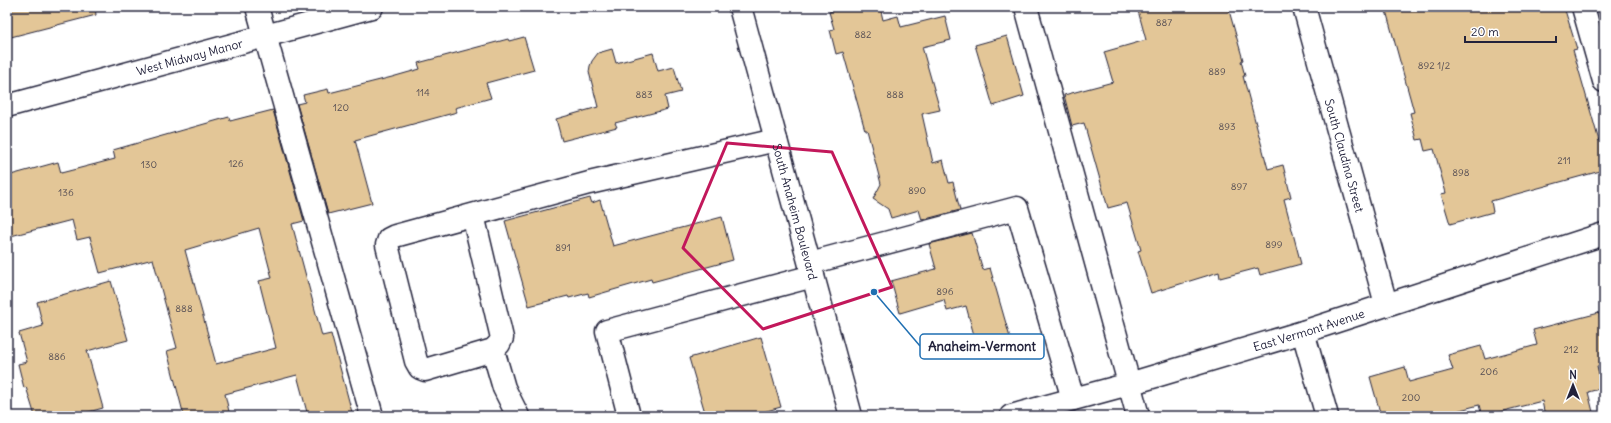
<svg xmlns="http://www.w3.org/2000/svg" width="1611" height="423" font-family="Delius,sans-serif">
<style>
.building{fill:#e3c697;stroke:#22223b;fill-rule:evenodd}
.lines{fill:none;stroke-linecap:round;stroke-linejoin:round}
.minor-casing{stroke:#22223b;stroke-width:25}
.major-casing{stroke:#22223b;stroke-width:25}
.minor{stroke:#fff;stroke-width:22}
.major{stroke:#fff;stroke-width:22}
.marked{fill:none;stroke:#c2185b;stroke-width:3;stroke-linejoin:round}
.labels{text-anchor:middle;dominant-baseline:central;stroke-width:3;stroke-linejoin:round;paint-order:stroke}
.number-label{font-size:10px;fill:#524b52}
.street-label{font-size:12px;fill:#22223b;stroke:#fff}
.leader{fill:none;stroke:#1f6fb2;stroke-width:1.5}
.callout-dot{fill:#1f6fb2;stroke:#fff;stroke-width:1.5}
.callout{fill:#fff;stroke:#1f6fb2;stroke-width:1.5}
.callout-label{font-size:13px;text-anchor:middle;font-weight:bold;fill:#22223b}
</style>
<rect width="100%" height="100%" fill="#fff"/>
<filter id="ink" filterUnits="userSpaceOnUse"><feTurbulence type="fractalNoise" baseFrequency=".025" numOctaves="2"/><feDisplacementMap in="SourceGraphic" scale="8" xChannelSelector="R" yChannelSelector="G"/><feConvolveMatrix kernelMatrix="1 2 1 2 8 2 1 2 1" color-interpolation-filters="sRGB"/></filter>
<g filter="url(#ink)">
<g class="building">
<path d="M7 7H95L96 15 7 38Z"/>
<path d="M847 7H880L883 20 898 16 901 27 945 16 951 40 922 47 940 110 922 114 933 163 943 160 949 183 953 182 960 210 922 220 919 210 891 218 888 209 873 199 881 184 867 130H865L843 52 836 54 830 30 834 29 829 12Z"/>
<path d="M1137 7H1228L1243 60 1241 61 1245 76H1243L1268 169 1283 165 1291 197 1284 199 1301 264 1260 275 1258 268 1220 278 1219 272 1151 293 1138 251 1141 250 1127 203 1108 208 1084 123 1072 126 1064 95 1113 82 1104 52 1146 40Z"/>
<path d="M1385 7H1564L1577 49 1573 50 1599 141 1604 139V170L1491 201 1493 212 1450 224 1441 194 1446 193 1434 149 1425 151 1422 139 1417 140 1410 113 1414 112Z"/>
<path d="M1007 36 1024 96 993 106 975 45Z"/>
<path d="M524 37 534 70 486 83 491 98 455 108 457 112 355 140 372 203 328 214 297 104 305 102 303 95 328 89 329 93 392 77 420 69 418 63 508 39 509 41Z"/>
<path d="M612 49 616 63 653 53 658 71 674 67 681 92 665 96 668 109 615 123 617 127 562 141 556 119 598 107 589 72 590 66 592 61 598 53Z"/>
<path d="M273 110 304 221 292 224 322 336 331 334 353 416H308L297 375 225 394 230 416H184L167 351 177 348 153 259 100 273 90 237 77 240 72 220 7 237V176L58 162 61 173 115 159 113 150 229 117 230 121ZM259 228 272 278 259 281 276 348 216 364 185 250Z"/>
<path d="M590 198 592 203 600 200 613 246 722 217 733 260 652 282 651 279 589 297 588 293 569 298 568 296 529 306 505 221Z"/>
<path d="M972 233 983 270 990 268 1011 341 978 350 966 306 947 311 944 300 900 313 891 281 936 269 929 244Z"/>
<path d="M111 281 128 340 87 351 103 408 74 416H35L26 387 24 388 18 364 27 362 19 333 43 326 37 302Z"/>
<path d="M1599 313 1604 333V365L1597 366 1603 388 1588 392 1594 416H1545L1542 401 1484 416H1482L1479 405 1437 416H1381L1370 377 1405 367 1409 382 1453 370 1448 355 1481 346 1485 359 1537 345 1533 330Z"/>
<path d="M761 337 781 407 749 416H706L689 358Z"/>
</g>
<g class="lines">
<defs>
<g id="minor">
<path d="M257 7 372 416"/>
<path d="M1026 7 1138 416"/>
<path id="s1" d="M1304 7 1386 304"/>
<path d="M1583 7 1604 81"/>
<path id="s2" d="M7 106 372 7"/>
<path d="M473 215 502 338 499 344 493 350 425 370 420 368 416 361 387 245 389 239 395 236 589 183 776 140"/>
<path d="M810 263 1017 208 1073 399"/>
<path d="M1303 332 1327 416"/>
<path d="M493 350 504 388 518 416"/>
<path d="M629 416 607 331 813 276"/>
<path id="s3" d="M1011 416 1129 384 1303 332 1604 234"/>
</g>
<g id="major">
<path id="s4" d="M740 7 851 416"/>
</g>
</defs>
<use href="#minor" class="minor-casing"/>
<use href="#major" class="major-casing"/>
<use href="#minor" class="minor"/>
<use href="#major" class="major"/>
</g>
</g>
<path class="marked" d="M727 143 832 152 892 287 763 329 683 248Z"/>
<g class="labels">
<g class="number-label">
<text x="1164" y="22">887</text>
<text x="863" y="34">882</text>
<text x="1434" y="65">892 1/2</text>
<text x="1217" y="71">889</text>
<text x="423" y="92">114</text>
<text x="644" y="94">883</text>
<text x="895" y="94">888</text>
<text x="341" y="107">120</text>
<text x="1227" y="126">893</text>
<text x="1564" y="160">211</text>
<text x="236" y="163">126</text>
<text x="149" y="164">130</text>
<text x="1461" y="172">898</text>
<text x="1239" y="186">897</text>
<text x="917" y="190">890</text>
<text x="66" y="192">136</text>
<text x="1274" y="244">899</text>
<text x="563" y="247">891</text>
<text x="945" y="291">896</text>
<text x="184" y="308">888</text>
<text x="1571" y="349">212</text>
<text x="57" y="356">886</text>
<text x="1489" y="371">206</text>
<text x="1411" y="397">200</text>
</g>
<g class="street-label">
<text stroke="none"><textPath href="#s2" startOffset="189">West Midway Manor</textPath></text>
<text stroke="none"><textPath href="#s1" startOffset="154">South Claudina Street</textPath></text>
<text stroke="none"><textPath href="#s4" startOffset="212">South Anaheim Boulevard</textPath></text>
<text stroke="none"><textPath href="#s3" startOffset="310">East Vermont Avenue</textPath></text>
</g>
</g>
<path class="leader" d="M874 292L920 346"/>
<circle class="callout-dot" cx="874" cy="292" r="4"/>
<rect class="callout" x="920" y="334" width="124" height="25" rx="4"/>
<g class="callout-label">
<text x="982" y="351">Anaheim-Vermont</text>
</g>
<rect width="1611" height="423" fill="none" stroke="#fff" stroke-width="24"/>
<rect x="12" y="12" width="1587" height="399" fill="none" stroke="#22223b" stroke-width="1.5" filter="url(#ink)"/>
<g transform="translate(1573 385)" stroke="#ffffff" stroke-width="3" paint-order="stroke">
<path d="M0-3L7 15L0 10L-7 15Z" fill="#22223b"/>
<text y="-6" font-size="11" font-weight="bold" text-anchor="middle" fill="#22223b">N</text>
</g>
<path d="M1465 36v6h91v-6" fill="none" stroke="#22223b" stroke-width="2"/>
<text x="1471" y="36" font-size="12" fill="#22223b" stroke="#ffffff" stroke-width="3" paint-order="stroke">20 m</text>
</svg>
